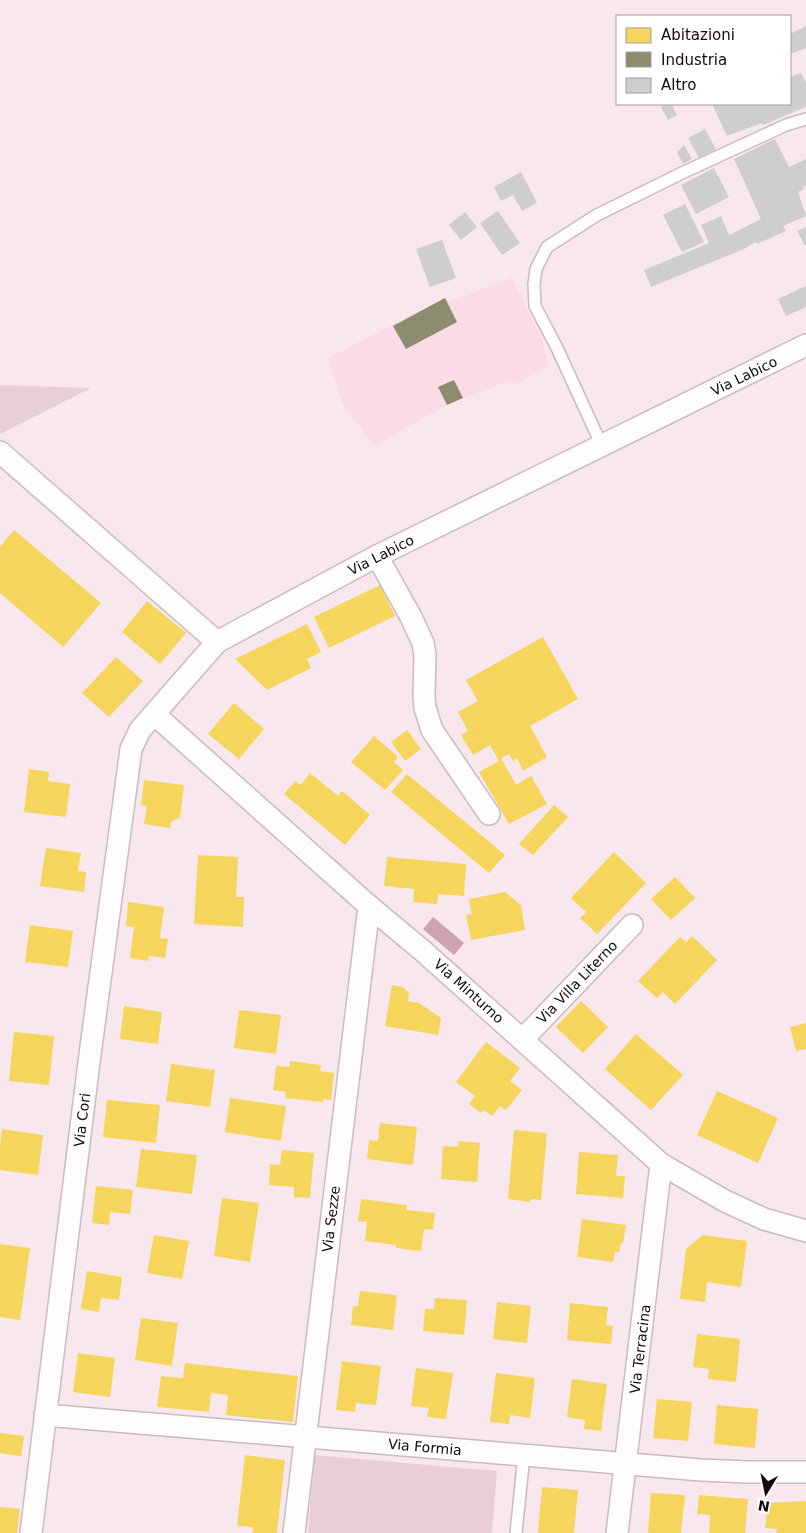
<svg xmlns="http://www.w3.org/2000/svg" width="806" height="1533" font-family="'DejaVu Sans',sans-serif">
<style>
.built{fill:#fbdce6}
.green{fill:#eaced6}
.water{fill:#cda3b1}
.homes{fill:#f6d55c}
.industry{fill:#8c8c6e}
.building{fill:#cececd}
.lines{fill:none;stroke-linecap:round;stroke-linejoin:round}
.lane-casing{stroke:#c9bbc0;stroke-width:14}
.street-casing{stroke:#c9bbc0;stroke-width:24}
.lane{stroke:#fefcfc;stroke-width:11}
.street{stroke:#fefcfc;stroke-width:21}
.labels{text-anchor:middle;dominant-baseline:central;stroke-width:5;stroke-linejoin:round;paint-order:stroke}
.street-label{font-size:14px;fill:#14090d;stroke:#fff}
</style>
<rect width="100%" height="100%" fill="#f8e8ed"/>
<path class="built" d="M512 278 541 336 549 366 514 385 511 380 447 405 374 446 342 403 328 358 445 298 447 302Z"/>
<g class="green">
<path d="M0 385 91 388 0 434Z"/>
<path d="M314 1455 497 1471 492 1533H308Z"/>
</g>
<path class="water" d="M433 917 464 943 454 955 423 929Z"/>
<g class="homes">
<path d="M14 530 101 603 63 647 0 593V547Z"/>
<path d="M380 585 395 616 329 648 314 617Z"/>
<path d="M147 601 186 633 160 664 122 632Z"/>
<path d="M307 624 321 652 307 659 311 668 267 690 235 659Z"/>
<path d="M543 637 578 699 530 726 547 757 523 771 517 758 513 761 509 754 501 758 516 785 531 776 547 804 509 824 479 772 499 761 490 745 473 755 461 735 468 731 458 712 478 701 466 680Z"/>
<path d="M116 657 143 681 109 717 82 693Z"/>
<path d="M234 703 264 729 239 759 208 734Z"/>
<path d="M407 730 421 749 405 761 391 742Z"/>
<path d="M374 736 398 757 394 762 403 770 385 790 351 762Z"/>
<path d="M29 769 49 772 48 781 70 784 66 817 24 812Z"/>
<path d="M310 773 338 796 342 791 370 815 345 845 284 794 295 781 301 785Z"/>
<path d="M407 774 505 855 489 873 391 792Z"/>
<path d="M144 780 184 785 180 817 171 822 170 828 144 824 147 806 141 805Z"/>
<path d="M554 805 568 817 533 855 519 844Z"/>
<path d="M46 848 81 853 78 871 86 872 84 892 40 886Z"/>
<path d="M614 852 646 883 597 934 580 918 586 912 571 898Z"/>
<path d="M198 855 238 857 236 897H244L243 927 194 924Z"/>
<path d="M387 857 466 864 464 896 438 894 437 904 413 902 414 889 384 886Z"/>
<path d="M675 877 695 898 671 920 651 899Z"/>
<path d="M505 892 521 905 525 930 471 940 466 915 472 914 469 899Z"/>
<path d="M128 902 164 907 160 938 168 939 165 958 149 956 148 961 130 958 134 927 126 926Z"/>
<path d="M30 925 73 931 68 967 25 962Z"/>
<path d="M692 936 717 960 675 1004 663 992 657 998 638 981 680 937 686 942Z"/>
<path d="M392 985 403 987 409 993 408 1001 419 1003 441 1018 438 1035 385 1026Z"/>
<path d="M581 1001 608 1027 583 1053 556 1027Z"/>
<path d="M124 1006 162 1012 158 1044 120 1039Z"/>
<path d="M239 1010 281 1015 276 1054 234 1048Z"/>
<path d="M806 1023V1049L796 1051 790 1027Z"/>
<path d="M14 1032 54 1036 49 1085 9 1081Z"/>
<path d="M636 1034 683 1075 651 1110 605 1069Z"/>
<path d="M486 1042 520 1068 510 1081 522 1090 506 1110 500 1106 492 1116 484 1110 481 1113 469 1104 475 1096 456 1082Z"/>
<path d="M290 1061 321 1065 320 1071 334 1073 331 1100 324 1099 323 1102 285 1098 286 1092 273 1090 276 1066 290 1067Z"/>
<path d="M171 1064 215 1070 210 1107 166 1101Z"/>
<path d="M717 1091 778 1118 758 1163 697 1135Z"/>
<path d="M230 1098 286 1106 281 1141 225 1132Z"/>
<path d="M107 1100 160 1105 156 1143 103 1137Z"/>
<path d="M380 1123 417 1127 413 1165 367 1159 369 1140 378 1141Z"/>
<path d="M2 1129 43 1135 38 1175 0 1170V1146Z"/>
<path d="M514 1130 547 1133 541 1200 531 1199 530 1202 508 1199Z"/>
<path d="M459 1141 480 1143 477 1182 441 1179 443 1146 458 1147Z"/>
<path d="M141 1149 197 1155 192 1194 136 1187Z"/>
<path d="M282 1150 314 1153 310 1198 294 1197V1187L269 1185 270 1164 280 1165Z"/>
<path d="M579 1152 618 1155 616 1176H625L623 1198 576 1194Z"/>
<path d="M96 1186 133 1190 130 1214 110 1212 109 1225 92 1223Z"/>
<path d="M222 1198 259 1203 250 1262 214 1256Z"/>
<path d="M361 1199 407 1205 406 1210 435 1213 433 1230 424 1229 421 1251 396 1248V1245L365 1241 367 1222 358 1221Z"/>
<path d="M582 1219 626 1225 623 1243H621L619 1252H615L613 1262 577 1257Z"/>
<path d="M154 1235 189 1241 182 1279 147 1273Z"/>
<path d="M703 1235 747 1241 741 1287 707 1282 705 1302 680 1299 686 1249Z"/>
<path d="M0 1244 30 1248 20 1320 0 1317Z"/>
<path d="M87 1271 122 1277 119 1300 101 1298 99 1312 81 1309Z"/>
<path d="M360 1291 397 1295 393 1330 351 1325 353 1306H358Z"/>
<path d="M435 1298 467 1300 464 1335 423 1331 425 1309H434Z"/>
<path d="M497 1302 531 1306 527 1343 493 1339Z"/>
<path d="M570 1303 608 1307 606 1325 613 1326 611 1344 567 1340Z"/>
<path d="M141 1318 178 1323 172 1366 135 1360Z"/>
<path d="M697 1334 740 1339 736 1382 708 1379 709 1369 693 1367Z"/>
<path d="M78 1353 115 1358 110 1397 73 1392Z"/>
<path d="M342 1361 381 1366 376 1405 356 1403 355 1412 336 1410Z"/>
<path d="M185 1363 298 1376 293 1422 226 1415 228 1395 211 1393 209 1412 157 1407 161 1376 183 1378Z"/>
<path d="M416 1368 453 1373 446 1419 427 1417 429 1408 411 1406Z"/>
<path d="M496 1373 535 1378 530 1418 510 1415 509 1424 490 1422Z"/>
<path d="M572 1379 607 1384 601 1431 584 1429 585 1420 567 1417Z"/>
<path d="M657 1399 692 1402 688 1441 653 1438Z"/>
<path d="M717 1405 758 1409 755 1448 714 1444Z"/>
<path d="M0 1433 24 1436 21 1456 0 1453Z"/>
<path d="M245 1455 285 1460 277 1533H252L253 1527 237 1526Z"/>
<path d="M542 1487 578 1490 574 1533H538Z"/>
<path d="M651 1493 685 1495 681 1533H648Z"/>
<path d="M699 1495 748 1499 745 1533H709L710 1515 697 1514Z"/>
<path d="M806 1501V1533H776L777 1529 765 1528 768 1503Z"/>
<path d="M0 1507 20 1509 17 1533H0Z"/>
</g>
<g class="industry">
<path d="M445 298 457 322 406 349 393 326Z"/>
<path d="M454 380 463 398 447 405 438 387Z"/>
</g>
<g class="building">
<path d="M806 26V48L790 54V34Z"/>
<path d="M801 73 806 83V107L763 125 762 123 727 136 712 104H790V77Z"/>
<path d="M667 104H671L677 115 668 120 661 107Z"/>
<path d="M705 129 716 149 699 158 688 138Z"/>
<path d="M775 139 789 167 806 159V185L803 187 804 189 798 192 806 216 783 226 786 231 757 244 756 242 744 249 651 287 644 270 709 243 701 225 721 216 729 235 761 219 734 159Z"/>
<path d="M684 145 692 159 683 164 677 152Z"/>
<path d="M714 168 729 197 696 214 681 185Z"/>
<path d="M521 172 537 203 522 211 513 195 501 201 494 187Z"/>
<path d="M685 204 704 242 682 252 663 215Z"/>
<path d="M498 211 520 243 502 255 480 223Z"/>
<path d="M465 212 477 227 461 240 449 225Z"/>
<path d="M806 227V245H804L797 231Z"/>
<path d="M442 240 456 278 430 287 416 249Z"/>
<path d="M806 286V307L786 316 778 299Z"/>
</g>
<g class="lines">
<defs>
<g id="lane">
<path d="M602 446 557 348 535 306 534 284 536 269 547 247 597 215 682 173 786 125 806 119"/>
<path d="M516 1533 524 1455"/>
</g>
<g id="street">
<path d="M0 452 217 642 377 556 806 345"/>
<path d="M377 556 411 617 423 643 425 655 424 696 425 708 432 730 489 814"/>
<path d="M154 714 369 906 423 951 661 1164 725 1201 764 1219 806 1231"/>
<path d="M523 1039 632 925"/>
<path d="M45 1415 701 1470 747 1472H806"/>
<path d="M31 1533 89 1062 131 749 140 730 217 642"/>
<path d="M294 1533 369 906"/>
<path d="M617 1533 661 1164"/>
</g>
</defs>
<use href="#lane" class="lane-casing"/>
<use href="#street" class="street-casing"/>
<use href="#lane" class="lane"/>
<use href="#street" class="street"/>
</g>
<g class="labels">
<g class="street-label">
<text transform="translate(744 376) rotate(-26)">Via Labico</text>
<text transform="translate(381 555) rotate(-27)">Via Labico</text>
<text transform="translate(577 982) rotate(-46)">Via Villa Literno</text>
<text transform="translate(469 991) rotate(42)">Via Minturno</text>
<text transform="translate(82 1120) rotate(-83)">Via Cori</text>
<text transform="translate(331 1219) rotate(-83)">Via Sezze</text>
<text transform="translate(640 1349) rotate(-83)">Via Terracina</text>
<text transform="translate(425 1447) rotate(5)">Via Formia</text>
</g>
</g>
<rect x="616" y="15" width="175" height="90" fill="#ffffff" stroke="#a19d9e"/>
<rect x="626" y="28" width="25" height="15" fill="#f6d55c" stroke="#a19d9e"/>
<text x="661" y="40" font-size="15" fill="#14090d">Abitazioni</text>
<rect x="626" y="52" width="25" height="15" fill="#8c8c6e" stroke="#a19d9e"/>
<text x="661" y="65" font-size="15" fill="#14090d">Industria</text>
<rect x="626" y="78" width="25" height="15" fill="#cececd" stroke="#a19d9e"/>
<text x="661" y="90" font-size="15" fill="#14090d">Altro</text>
<g transform="translate(766 1493) rotate(190)" stroke="#ffffff" stroke-width="4" paint-order="stroke">
<path d="M0-4L9 19L0 12L-9 19Z" fill="#14090d"/>
<text y="-8" font-size="14" font-weight="bold" text-anchor="middle" fill="#14090d">N</text>
</g>
</svg>
